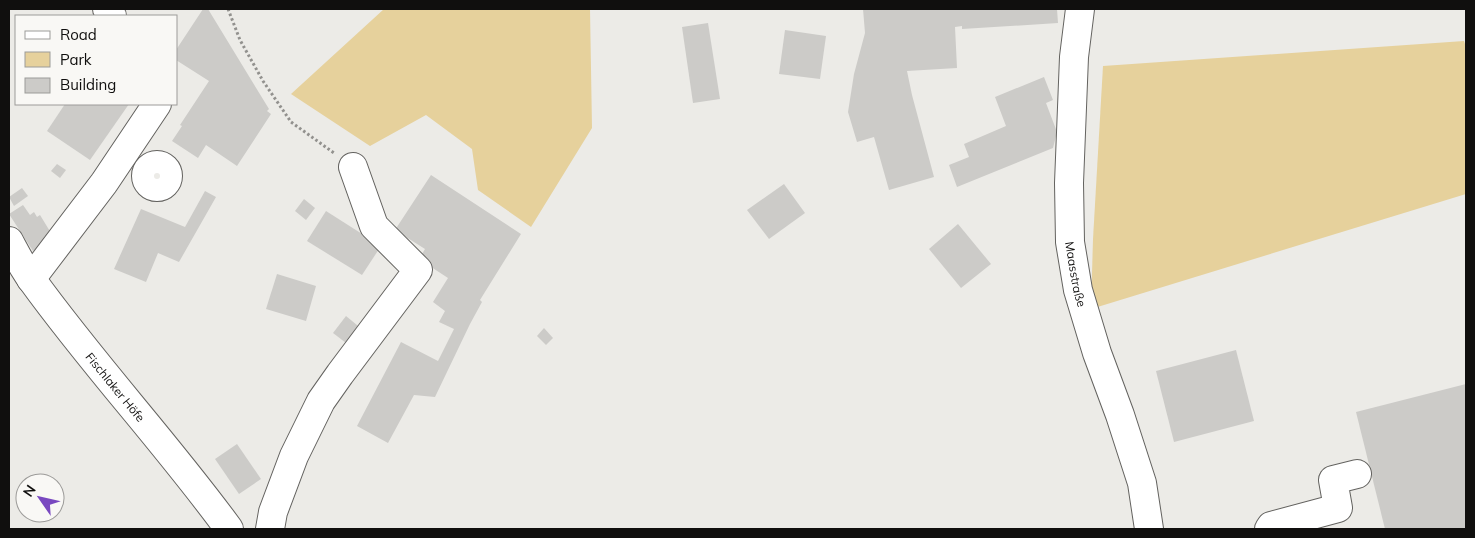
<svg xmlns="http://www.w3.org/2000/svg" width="1475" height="538" font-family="Mulish,sans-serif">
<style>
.green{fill:#e6d19c}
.building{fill:#cccbc8}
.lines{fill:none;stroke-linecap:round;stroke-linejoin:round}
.minor-casing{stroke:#63625f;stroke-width:30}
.path{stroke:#92918e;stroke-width:3;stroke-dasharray:2.5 2.5;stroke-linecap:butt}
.minor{stroke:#fff;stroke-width:28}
.labels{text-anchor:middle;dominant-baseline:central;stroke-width:4.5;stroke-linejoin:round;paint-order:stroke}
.street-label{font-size:12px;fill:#100f0e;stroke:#f9f8f5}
</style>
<rect width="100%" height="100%" fill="#ecebe7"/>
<g class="green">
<path d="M384 9H590L592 128 531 227 478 190 472 149 426 115 370 146 291 94Z"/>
<path d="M1464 41 1466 47V194L1091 309 1093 239 1103 66Z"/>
</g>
<g class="building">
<path d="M203 9H208L269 109 267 111 271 114 237 166 206 145 198 158 172 141 182 126 180 125 209 81 176 60V50Z"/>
<path d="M863 9H1057L1058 23 962 29V26L955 27 957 68 907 71 912 95 934 177 889 190 874 137 857 142 848 112 854 74 865 33Z"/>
<path d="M708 23 720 99 693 103 682 27Z"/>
<path d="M785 30 826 36 820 79 779 74Z"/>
<path d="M1044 77 1053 100 1046 103 1057 132 1053 148 957 187 949 165 969 157 964 144 1006 126 995 97Z"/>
<path d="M65 104H129L90 160 47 131Z"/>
<path d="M57 164 66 170 60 178 51 171Z"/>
<path d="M431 175 521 234 480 300 482 302 470 324 435 397 414 395 388 443 357 426 401 342 438 361 454 329 439 322 445 311 433 302 448 278 419 259 425 249 395 230Z"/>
<path d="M784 184 805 213 769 239 747 210Z"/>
<path d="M22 188 28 196 14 206 9 197Z"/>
<path d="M205 191 216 197 179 262 158 253 146 282 114 269 141 209 185 227Z"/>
<path d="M304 199 315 208 306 220 295 211Z"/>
<path d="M23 205 30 215 34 212 37 217 40 215 51 233 44 237 47 242 33 251 9 214Z"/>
<path d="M326 211 381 246 362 275 307 241Z"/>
<path d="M958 224 991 264 961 288 929 249Z"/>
<path d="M277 274 316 286 306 321 266 309Z"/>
<path d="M346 316 363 330 350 346 333 333Z"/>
<path d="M544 328 553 338 546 345 537 336Z"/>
<path d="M1236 350 1254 421 1174 442 1156 371Z"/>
<path d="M1466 384V529H1385L1356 412Z"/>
<path d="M237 444 261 479 239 494 215 459Z"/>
</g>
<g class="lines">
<defs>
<g id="minor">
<path d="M107 9 112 16"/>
<path id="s1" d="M1080 9 1074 57 1069 183 1070 242 1078 290 1097 353 1120 415 1142 483 1149 529"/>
<circle cx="157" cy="176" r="11"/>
<path id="s2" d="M9 241C16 254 23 268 32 280 94 366 167 444 229 529"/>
<path d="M31 279 104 183 157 104"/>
<path d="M270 529 273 512 294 456 321 401 340 374 418 270 374 226 353 167"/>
<path d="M1269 529 1271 526 1338 508 1333 480 1357 474"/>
</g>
</defs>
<use href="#minor" class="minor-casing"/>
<path class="path" d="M228 9 240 40 263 81 291 122 334 153"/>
<use href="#minor" class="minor"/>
</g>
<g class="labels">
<g class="street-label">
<text stroke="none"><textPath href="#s1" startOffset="266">Maasstraße</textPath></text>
<text stroke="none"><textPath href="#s2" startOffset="181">Fischlaker Höfe</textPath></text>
</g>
</g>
<rect width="1475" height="538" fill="none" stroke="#100f0e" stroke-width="20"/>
<rect x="15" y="15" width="162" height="90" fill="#f9f8f5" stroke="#9c9b99"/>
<rect x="25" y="31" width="25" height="8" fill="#ffffff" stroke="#9c9b99"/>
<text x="60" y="40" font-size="15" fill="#100f0e">Road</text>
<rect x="25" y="52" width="25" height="15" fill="#e6d19c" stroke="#9c9b99"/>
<text x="60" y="65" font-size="15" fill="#100f0e">Park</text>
<rect x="25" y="78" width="25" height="15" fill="#cccbc8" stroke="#9c9b99"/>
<text x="60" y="90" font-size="15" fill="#100f0e">Building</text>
<g transform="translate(40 498) rotate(304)"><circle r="24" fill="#f9f8f5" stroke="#9c9b99"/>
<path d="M0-4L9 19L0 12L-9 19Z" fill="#7948c0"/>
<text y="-8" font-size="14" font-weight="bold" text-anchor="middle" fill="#100f0e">N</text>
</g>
</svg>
